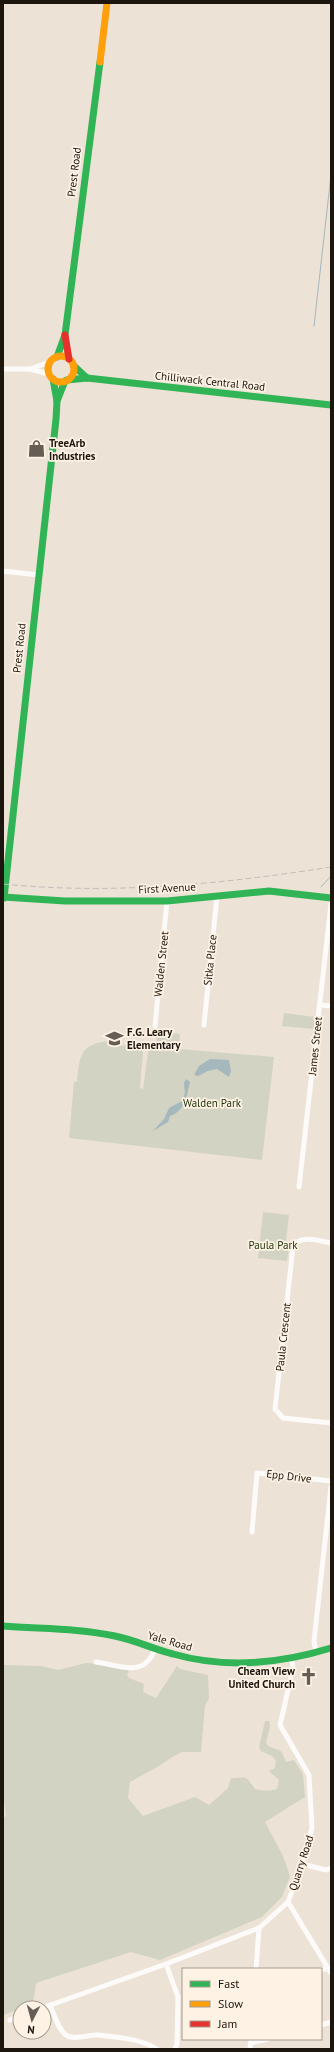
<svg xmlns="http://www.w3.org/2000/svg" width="334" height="2052" font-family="'PT Sans',sans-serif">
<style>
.green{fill:#d2d3c3}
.water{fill:#a4b8be}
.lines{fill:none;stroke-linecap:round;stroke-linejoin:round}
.stream{stroke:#a4b8be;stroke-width:1}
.street{stroke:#fcfbf9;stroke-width:5}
.fast{stroke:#30b455;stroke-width:7}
.slow{stroke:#ff9f0a;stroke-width:7}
.jam{stroke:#e5322d;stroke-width:7}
.rail{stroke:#c1bebb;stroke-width:1;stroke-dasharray:6 3;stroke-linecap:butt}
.labels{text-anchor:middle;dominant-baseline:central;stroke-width:3.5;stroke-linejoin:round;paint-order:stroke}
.street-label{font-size:11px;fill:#1d160e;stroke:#fdf2e4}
.poi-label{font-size:11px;font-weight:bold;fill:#1d160e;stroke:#fdf2e4;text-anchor:start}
.park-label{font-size:11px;fill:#1c3207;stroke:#fdf2e4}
</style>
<rect width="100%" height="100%" fill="#ede2d6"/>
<g class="green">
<path d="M284 1013 315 1017 314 1029 282 1026Z"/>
<path d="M157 1032 180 1034 179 1049 274 1057 262 1160 69 1138 74 1082H77C80 1048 83 1043 119 1040L121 1045 142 1048 143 1052 140 1088 143 1089 149 1045 156 1046Z"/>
<path d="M263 1212 289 1215 286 1241 290 1242 287 1261 258 1258Z"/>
<path d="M86 1663 109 1665 129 1671 127 1675 129 1678 144 1684 143 1692 156 1698 177 1666 180 1669 208 1675 209 1698 205 1706 201 1752H182L174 1756 157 1767 130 1782 128 1798 143 1816 195 1797 209 1805 228 1788 231 1778C247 1778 245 1774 255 1789 263 1791 269 1791 277 1789L279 1780 269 1771 275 1768 276 1761 272 1756 261 1751 259 1747 265 1721H269L270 1727 266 1742 268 1746 281 1751 286 1762 294 1760 303 1774 305 1797 265 1822 283 1856 290 1876 282 1897 262 1917 160 1960 131 1952 36 1983 33 2004 3 2015V1818L6 1816 3 1792V1665L41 1666 58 1670Z"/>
</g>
<g class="water">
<path d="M210 1059 229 1060 231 1071 229 1077 217 1069 208 1071 198 1076 194 1075 199 1066Z"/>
<path d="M186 1079 190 1082C186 1097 186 1110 170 1116L168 1122 153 1131 164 1119 169 1108 182 1101 185 1093 184 1083Z"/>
</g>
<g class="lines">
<g class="stream">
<path d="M314 326 331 175"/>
<path d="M321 887 331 876"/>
</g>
<g class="street">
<path d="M3 369H30L50 362"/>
<path d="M30 369 49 374"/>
<path d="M3 571 38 575"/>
<path d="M320 1005 331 1006"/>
<path d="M204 1025 217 896"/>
<path d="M155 1026 167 901"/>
<path d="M299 1187 331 904"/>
<path d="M331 1243C319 1241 300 1234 293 1247L275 1409 283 1418 331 1423"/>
<path d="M252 1532 257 1473 331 1481"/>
<path d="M316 1653 314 1641 331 1487"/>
<path d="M96 1662C119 1665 144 1679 155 1649"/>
<path d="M302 1864 326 1870 331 1868"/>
<path d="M288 1902 331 1973"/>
<path d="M166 1964 178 1997 177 2044 175 2049"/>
<path d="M256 1969 259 1928"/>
<path d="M321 1970 328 1968"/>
<path d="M50 2005C54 2014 58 2029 66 2035 74 2041 90 2034 99 2035 117 2037 141 2039 157 2049"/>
<path d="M42 2008 166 1964 259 1928 288 1902 302 1864 312 1828 309 1775 280 1725 293 1668 292 1660"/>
<path d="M10 2020 20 2017"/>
<path d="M321 2025 331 2022"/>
<path d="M251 2043 268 2039"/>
<path d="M250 2049 251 2039"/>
</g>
<g class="fast">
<path d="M57 357 65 335 100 62"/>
<path d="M74 366 87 378"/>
<path d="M67 380 87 378 331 405"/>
<path d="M57 401 65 381"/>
<path d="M3 897 65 901H167L269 891 331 898"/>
<path d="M4 898 56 419 57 401 53 379"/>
<path d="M3 1626C40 1629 78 1628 115 1636 135 1640 153 1649 173 1654 226 1669 279 1664 331 1648"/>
</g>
<g class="slow">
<path d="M100 62 107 3"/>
<circle cx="61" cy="369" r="13"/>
</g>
<path class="jam" d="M65 335 69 359"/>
<path class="rail" d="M3 884C113 895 222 884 331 867"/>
</g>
<defs>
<symbol id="shop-bare" viewBox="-9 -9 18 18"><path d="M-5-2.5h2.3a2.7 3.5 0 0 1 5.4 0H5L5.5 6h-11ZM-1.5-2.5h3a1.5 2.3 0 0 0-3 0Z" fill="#665d54" stroke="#fdf2e4" stroke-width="2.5" paint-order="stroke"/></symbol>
<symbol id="school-bare" viewBox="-9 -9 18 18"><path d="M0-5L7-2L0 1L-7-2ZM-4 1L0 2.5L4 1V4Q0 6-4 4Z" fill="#665d54" stroke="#fdf2e4" stroke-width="2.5" paint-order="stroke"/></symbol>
<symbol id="church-bare" viewBox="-9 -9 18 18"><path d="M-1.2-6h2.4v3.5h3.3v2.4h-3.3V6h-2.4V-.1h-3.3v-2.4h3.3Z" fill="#665d54" stroke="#fdf2e4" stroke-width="2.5" paint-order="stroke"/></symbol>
</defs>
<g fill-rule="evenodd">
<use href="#shop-bare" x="24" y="436" width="25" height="25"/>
<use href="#school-bare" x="102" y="1026" width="25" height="25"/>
<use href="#church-bare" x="296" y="1664" width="25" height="25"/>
</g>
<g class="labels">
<g class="street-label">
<text transform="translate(74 172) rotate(-83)">Prest Road</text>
<text transform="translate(210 381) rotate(6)">Chilliwack Central Road</text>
<text transform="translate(19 648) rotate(-84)">Prest Road</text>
<text transform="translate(167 888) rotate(-3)">First Avenue</text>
<text transform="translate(210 960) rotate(-84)">Sitka Place</text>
<text transform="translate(161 964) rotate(-84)">Walden Street</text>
<text transform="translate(315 1046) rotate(-84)">James Street</text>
<text transform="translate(283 1337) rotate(-84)">Paula Crescent</text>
<text transform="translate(289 1476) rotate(7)">Epp Drive</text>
<text transform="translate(170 1641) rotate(16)">Yale Road</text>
<text transform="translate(301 1863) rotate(-72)">Quarry Road</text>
</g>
<g class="poi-label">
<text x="49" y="443">TreeArb<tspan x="49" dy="13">Industries</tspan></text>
<text x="127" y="1032">F.G. Leary<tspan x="127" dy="13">Elementary</tspan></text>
<text x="295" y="1671" text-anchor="end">Cheam View<tspan x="295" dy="13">United Church</tspan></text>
</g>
<g class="park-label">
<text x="212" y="1103">Walden Park</text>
<text x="273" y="1245">Paula Park</text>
</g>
</g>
<rect width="334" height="2052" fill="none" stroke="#1d160e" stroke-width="8"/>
<rect x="182" y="1968" width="140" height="72" fill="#fdf2e4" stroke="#a39a8e"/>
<rect x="190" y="1981" width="20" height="6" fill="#30b455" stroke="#a39a8e"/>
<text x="218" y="1988" font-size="12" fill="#1d160e">Fast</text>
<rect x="190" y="2001" width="20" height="6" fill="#ff9f0a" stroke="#a39a8e"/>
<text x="218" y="2008" font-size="12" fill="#1d160e">Slow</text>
<rect x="190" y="2021" width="20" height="6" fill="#e5322d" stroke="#a39a8e"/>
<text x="218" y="2028" font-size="12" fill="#1d160e">Jam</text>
<g transform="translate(32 2020) rotate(186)"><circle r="19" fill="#fdf2e4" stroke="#a39a8e"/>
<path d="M0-3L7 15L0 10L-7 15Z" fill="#665d54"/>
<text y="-6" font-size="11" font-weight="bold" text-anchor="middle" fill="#1d160e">N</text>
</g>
</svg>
